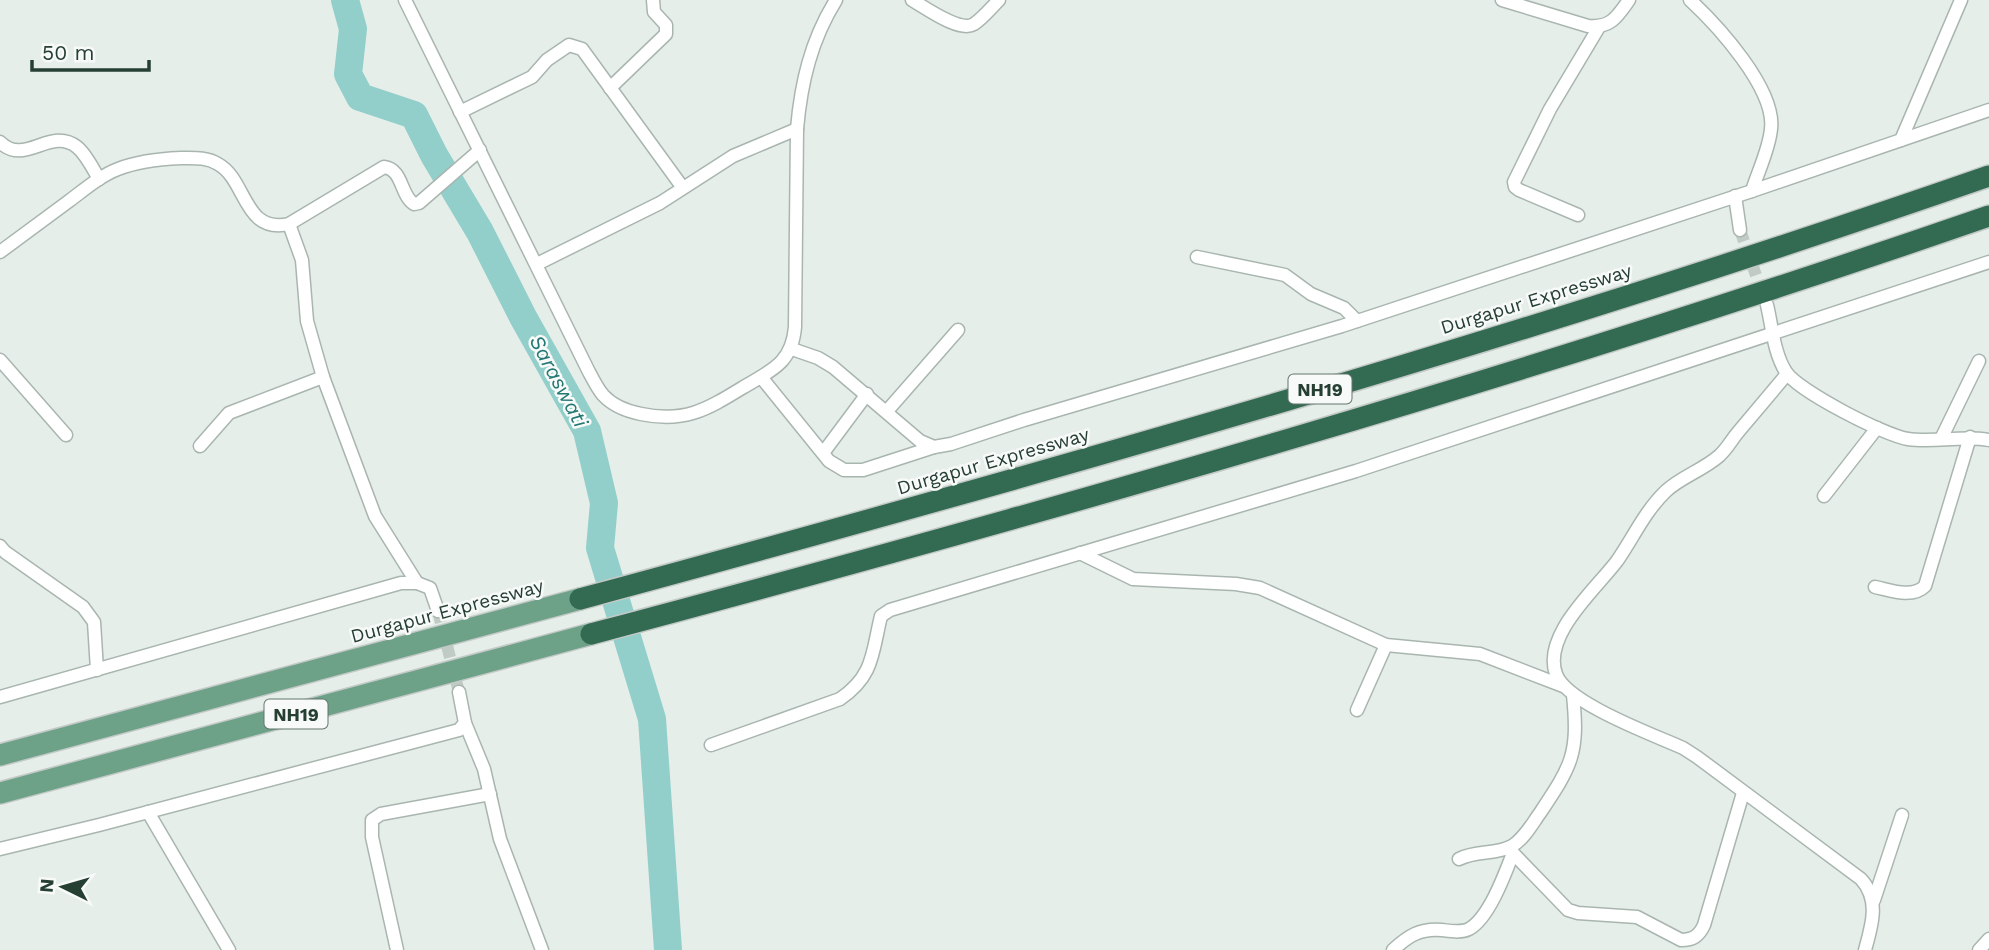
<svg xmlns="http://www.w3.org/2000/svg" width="1989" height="950" font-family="'Work Sans',sans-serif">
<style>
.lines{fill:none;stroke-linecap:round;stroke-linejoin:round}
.river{stroke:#92cfcb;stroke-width:28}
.street-tunnel{stroke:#c0cbc5;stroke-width:12;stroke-dasharray:12 6;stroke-linecap:butt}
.street-casing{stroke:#a9b6af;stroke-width:15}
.primary-casing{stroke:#c2c9c6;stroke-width:24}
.highway-casing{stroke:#c2c9c6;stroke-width:24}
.street{stroke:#fff;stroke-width:12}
.primary{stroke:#6da188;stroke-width:21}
.highway{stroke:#336a52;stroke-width:21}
.labels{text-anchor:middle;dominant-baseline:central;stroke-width:5;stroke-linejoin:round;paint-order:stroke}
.shield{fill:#f7faf8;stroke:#65776e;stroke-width:2}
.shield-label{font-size:18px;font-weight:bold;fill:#263f33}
.street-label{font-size:19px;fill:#263f33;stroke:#f7faf8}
.water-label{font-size:21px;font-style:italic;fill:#237873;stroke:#f7faf8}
</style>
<rect width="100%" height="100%" fill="#e6eee9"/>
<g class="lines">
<path class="river" d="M345 0 353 29 348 74 360 97 414 115 434 155 480 232 523 317 587 431 604 503 600 548 652 719 668 950"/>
<g class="street-tunnel">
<path d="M1740 230 1763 295"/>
<path d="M438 611 459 692"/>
</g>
<defs>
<g id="street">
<path d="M405 0 589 372C593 379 597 388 603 395 613 406 626 411 641 414 684 423 706 410 742 388 770 371 792 364 795 327L797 129C801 83 811 40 836 0"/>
<path d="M912 0C926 8 960 33 974 24 983 18 991 8 999 0"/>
<path d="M1502 0 1588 26C1611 28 1617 17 1629 0"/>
<path d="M1690 0C1717 25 1776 89 1771 129 1769 150 1758 171 1752 191"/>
<path d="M610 88 666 34V25L654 12 653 0"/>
<path d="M460 112 532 77 547 60 569 45 582 49 683 188"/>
<path d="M1901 140 1961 0"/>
<path d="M0 142C25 167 50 126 77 147 86 154 93 169 99 179"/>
<path d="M1735 196 1740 230"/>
<path d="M1578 215 1519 190 1515 187 1514 182 1550 109 1599 27"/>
<path d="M289 224 302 260 307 321 323 377 375 516 417 583"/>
<path d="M0 252C23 235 46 218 69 201 85 189 100 176 118 169 138 161 160 159 181 158 194 158 207 157 218 164 247 180 243 234 289 224L384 167C403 169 400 195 414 204L419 203 480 150"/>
<path d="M1197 257 1285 275 1311 294 1344 308 1357 321"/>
<path d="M537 264 660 203 733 156 797 129"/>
<path d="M1767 305C1772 326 1774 354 1786 372 1798 391 1886 436 1908 439 1935 443 1962 435 1989 440"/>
<path d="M792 349 818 358 833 367 920 441 934 447 951 444 1024 420 1342 326 1752 191 1989 110"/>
<path d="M0 360 66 435"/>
<path d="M1787 374C1771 393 1755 412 1739 431 1732 439 1727 449 1719 456 1703 470 1681 477 1666 491 1645 511 1633 538 1617 561 1596 589 1542 635 1556 674 1566 703 1654 735 1683 748L1697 757 1861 879C1880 900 1872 925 1865 950"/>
<path d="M761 377 829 461 844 470H863L934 447"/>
<path d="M887 411 958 330"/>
<path d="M1941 439 1979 361"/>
<path d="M200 446 229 413 323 377"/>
<path d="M823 453 867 394"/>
<path d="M1824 496 1877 428"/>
<path d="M0 546 5 552 83 607 94 622 97 670"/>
<path d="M1080 553 1133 579 1236 584 1260 588 1386 645 1480 654 1563 686"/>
<path d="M1875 587C1890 590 1912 599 1925 586L1970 437"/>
<path d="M0 697 401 583H417L430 588 438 611"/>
<path d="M1357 710 1386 645"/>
<path d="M465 723 484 769 500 839 542 950"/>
<path d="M711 745 840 699C874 676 872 653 881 616L890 610 1356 471 1989 262"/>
<path d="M148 812 229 950"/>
<path d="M1508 848 1568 910 1578 913 1637 917 1681 940C1693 940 1699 936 1704 925L1743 793"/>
<path d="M0 849 99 825 459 730 465 723 459 692"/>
<path d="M1459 859C1476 850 1496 855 1512 846 1524 839 1532 824 1540 813 1572 765 1579 754 1573 695"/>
<path d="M1874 900 1902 815"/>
<path d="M397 950 372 837V820L381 814 490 794"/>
<path d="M1393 950C1408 936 1420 928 1442 930 1450 931 1461 933 1469 929 1489 918 1505 874 1513 853"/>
<path d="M1979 950 1989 939"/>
</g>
<g id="primary">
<path d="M0 755 580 599"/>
<path d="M0 793 591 634"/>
</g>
<g id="highway">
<path d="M580 599C1053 471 1526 337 1989 176"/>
<path d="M591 634C1061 509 1529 375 1989 216"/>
</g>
</defs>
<use href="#street" class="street-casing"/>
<use href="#primary" class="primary-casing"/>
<use href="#highway" class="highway-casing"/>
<use href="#street" class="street"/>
<use href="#primary" class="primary"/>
<use href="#highway" class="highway"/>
</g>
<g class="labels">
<g class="shield">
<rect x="1288.5" y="374.5" width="63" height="29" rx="5"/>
<rect x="264.5" y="699.5" width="63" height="29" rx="5"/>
</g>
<g class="shield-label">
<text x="1320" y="389">NH19</text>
<text x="296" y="714">NH19</text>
</g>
<g class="street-label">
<text transform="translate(1536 299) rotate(-17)">Durgapur Expressway</text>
<text transform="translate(993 461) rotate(-16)">Durgapur Expressway</text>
<text transform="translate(447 611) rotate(-15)">Durgapur Expressway</text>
</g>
<g class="water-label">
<text transform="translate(559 381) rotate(62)">Saraswati</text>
</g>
</g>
<g transform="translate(63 887) rotate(275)" stroke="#f7faf8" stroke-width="5" paint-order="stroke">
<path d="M0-5L12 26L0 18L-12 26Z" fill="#263f33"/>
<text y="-10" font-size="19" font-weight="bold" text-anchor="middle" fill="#263f33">N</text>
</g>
<path d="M32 60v10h117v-10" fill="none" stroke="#263f33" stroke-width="3.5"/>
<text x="42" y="60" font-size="21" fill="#263f33" stroke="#f7faf8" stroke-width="5" paint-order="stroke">50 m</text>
</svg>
